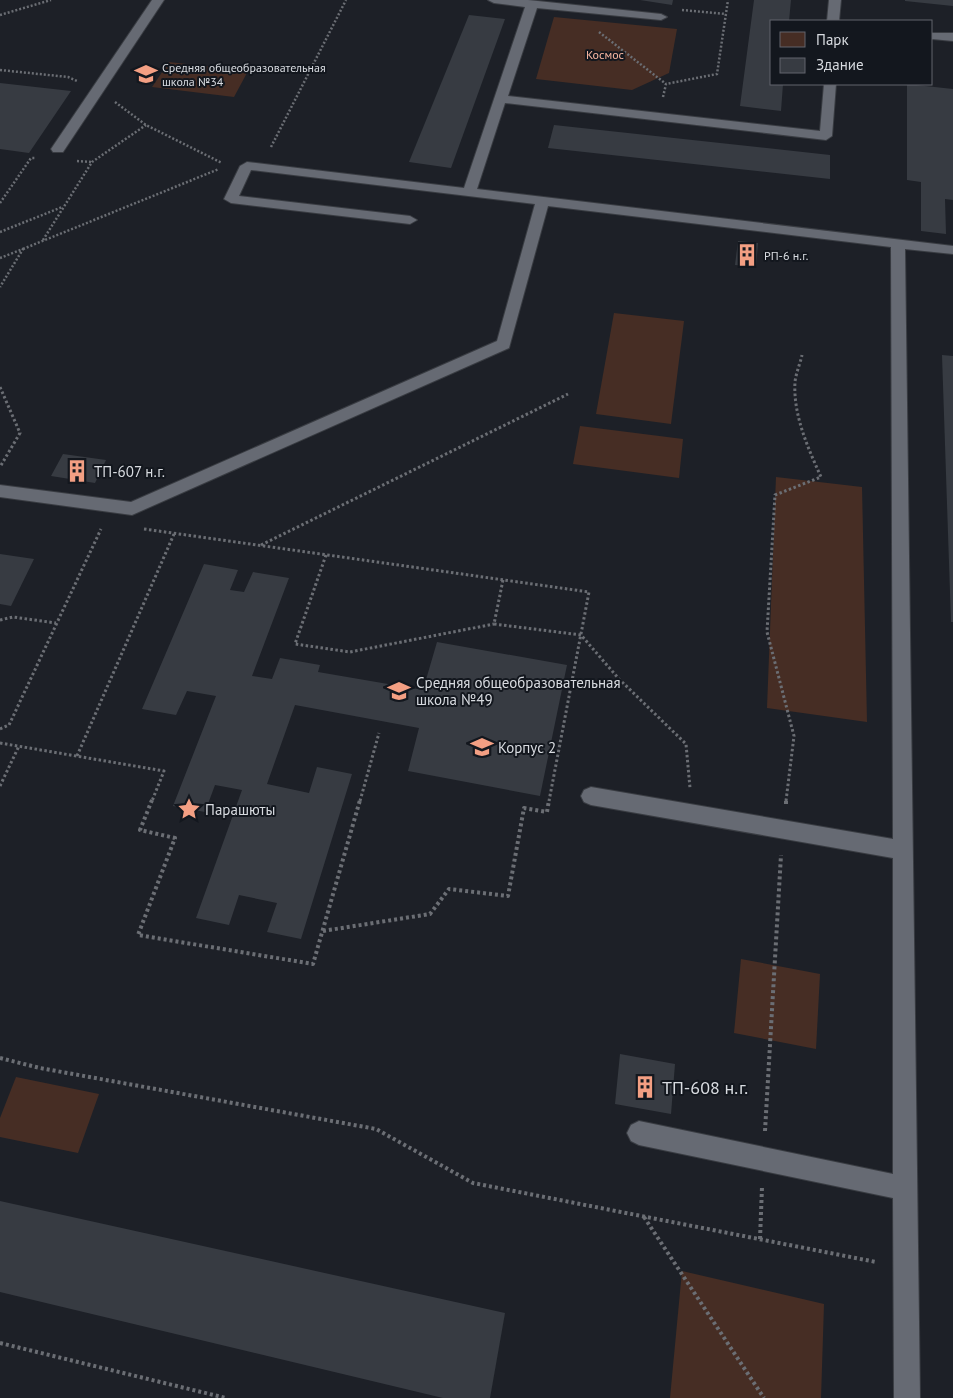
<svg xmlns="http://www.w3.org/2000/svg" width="953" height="1398" font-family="'PT Sans',sans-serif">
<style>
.green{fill:#462d24}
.building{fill:#373b42}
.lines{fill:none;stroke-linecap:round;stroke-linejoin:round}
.service-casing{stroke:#393c42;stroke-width:2}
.path-far2{stroke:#6b6e74;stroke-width:2.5;stroke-dasharray:2 2;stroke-linecap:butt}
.path-far1{stroke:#6b6e74;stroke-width:3;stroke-dasharray:2.5 2.5;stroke-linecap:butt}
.path{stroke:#6b6e74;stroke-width:4;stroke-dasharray:3 3;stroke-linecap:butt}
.service{fill:#666a73;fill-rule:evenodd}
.labels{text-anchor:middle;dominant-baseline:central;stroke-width:4;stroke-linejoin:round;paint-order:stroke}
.far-park-label{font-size:12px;fill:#f8b6a0;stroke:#13171e}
.far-poi-label{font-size:12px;fill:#d8dbe0;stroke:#13171e;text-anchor:start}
.poi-label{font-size:15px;fill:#d8dbe0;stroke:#13171e;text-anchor:start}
.near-poi-label{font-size:18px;fill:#d8dbe0;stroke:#13171e;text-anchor:start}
</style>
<rect width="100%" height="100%" fill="#1d2027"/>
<g class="green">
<path d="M554 17 677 29 669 73 632 90 536 79Z"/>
<path d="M169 62 248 71 234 97 152 87Z"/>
<path d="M614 313 684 321 671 424 596 414Z"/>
<path d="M580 426 683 439 679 478 573 464Z"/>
<path d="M776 477 862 487 867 722 767 708Z"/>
<path d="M741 959 820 974 816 1049 734 1033Z"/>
<path d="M16 1077 99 1094 78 1153 0 1137V1118Z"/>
<path d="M682 1271 824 1304 821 1398H670Z"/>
</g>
<g class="building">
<path d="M640 0H673L672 5Z"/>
<path d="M754 0H791L789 21H772V84H783L781 111 740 106Z"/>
<path d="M905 0H953V6L905 1Z"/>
<path d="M469 15 505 19 451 168 409 162Z"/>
<path d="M0 83 71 91 29 153 0 149Z"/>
<path d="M907 84 953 89V200L945 199 946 234 921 231V182L907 180Z"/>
<path d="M554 125 830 155V179L548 148Z"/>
<path d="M738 241 758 243 756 267 735 265Z"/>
<path d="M942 355 953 356V622H951Z"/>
<path d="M63 454 106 460 95 483 51 476Z"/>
<path d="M0 554 34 559 11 606 0 604Z"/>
<path d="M204 564 238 570 230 590 244 592 253 572 289 578 252 676 272 679 280 658 320 665 318 672 423 690 437 642 567 665 540 796 408 771 419 728 295 705 267 784 309 793 317 767 352 774 301 939 267 932 277 903 239 895 229 925 196 918 242 790 215 785 205 812 173 806 216 696 187 691 176 715 142 709Z"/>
<path d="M620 1054 675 1064 671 1114 615 1104Z"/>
<path d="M0 1201 505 1313 490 1398H443L0 1292Z"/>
</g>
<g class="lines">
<defs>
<g id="service">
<path d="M152 0H164L63 152H53L51 149Z"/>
<path d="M488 0H528L661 14 667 17 661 20 537 8 508 96 820 131 824 84H836L832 136 826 140 505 103 477 189 953 246V254L905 249 920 1398H894L893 1198 639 1145 631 1141 627 1133 631 1125 639 1121 893 1174V858L591 805 584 802 581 796 584 790 591 787 893 839 891 247 548 206 509 348 132 515 0 497V485L131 502 497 341 535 204 251 170 239 196 410 216 417 220 410 224 231 203 224 199 240 166 247 162 464 188 525 7 494 3Z"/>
<path d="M829 0H841L839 21H827Z"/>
<path d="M932 33H953V41L932 39Z"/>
</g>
</defs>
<use href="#service" class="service-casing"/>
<g class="path-far2">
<path d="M682 10 726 14"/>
<path d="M0 15 51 0"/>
<path d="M599 32 666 84"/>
<path d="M0 70 68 77 77 81"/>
<path d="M663 97 666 84 717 74 728 0"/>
<path d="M115 102 146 125 222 163"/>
<path d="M271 147 346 0"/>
<path d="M77 161 92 162"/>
<path d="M0 203 31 158H36"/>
<path d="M0 232 62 207"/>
<path d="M43 240 92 162 146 125"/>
<path d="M23 249 219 169"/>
<path d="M0 258 23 249 0 287"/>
</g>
<g class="path-far1">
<path d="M0 387 20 433 0 467"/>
<path d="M144 529 589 592 549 801"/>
<path d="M261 545 568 394"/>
<path d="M326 555 295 644 350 652 494 624"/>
<path d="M503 580 494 624 581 635 619 679 686 744 690 788"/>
<path d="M0 620 13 617 56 623"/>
<path d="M0 729 9 725 101 529"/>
<path d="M0 743 164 771 152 801"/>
<path d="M77 756 174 534"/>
<path d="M0 786 19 746"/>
<path d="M360 801 379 733"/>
<path d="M786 801 794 736 767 632 775 495 821 477C808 448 793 415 795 382 796 373 800 364 802 355"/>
</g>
<g class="path">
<path d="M152 800 140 830 175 838 138 935 313 964 360 800"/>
<path d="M786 804V800"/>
<path d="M323 931 430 914 449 889 508 896 524 808 547 812 549 800"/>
<path d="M0 1058 40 1068 376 1129 473 1183 876 1262"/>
<path d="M765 1131 781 855"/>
<path d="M644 1217 764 1398"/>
<path d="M760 1239 762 1187"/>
<path d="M0 1343 226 1398"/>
</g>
<use href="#service" class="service"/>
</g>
<defs>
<symbol id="school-bare" viewBox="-9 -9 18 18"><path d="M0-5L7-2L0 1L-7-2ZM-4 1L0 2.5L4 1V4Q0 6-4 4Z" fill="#f39f83" stroke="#13171e" stroke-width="2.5" paint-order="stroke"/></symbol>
<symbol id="building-bare" viewBox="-9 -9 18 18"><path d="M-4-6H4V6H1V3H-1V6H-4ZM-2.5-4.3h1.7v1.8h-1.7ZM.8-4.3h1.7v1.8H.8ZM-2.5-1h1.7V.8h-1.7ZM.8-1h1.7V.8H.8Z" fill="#f39f83" stroke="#13171e" stroke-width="2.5" paint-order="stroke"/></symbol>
<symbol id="sight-bare" viewBox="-9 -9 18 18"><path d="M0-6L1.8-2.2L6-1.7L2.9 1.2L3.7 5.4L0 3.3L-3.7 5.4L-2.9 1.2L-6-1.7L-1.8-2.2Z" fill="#f39f83" stroke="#13171e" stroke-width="2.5" paint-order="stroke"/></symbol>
</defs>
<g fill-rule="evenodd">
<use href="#school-bare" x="130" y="58" width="32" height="32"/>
<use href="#building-bare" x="731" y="239" width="32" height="32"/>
<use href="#building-bare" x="61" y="455" width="32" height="32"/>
<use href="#school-bare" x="383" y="675" width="32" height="32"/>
<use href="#school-bare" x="466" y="731" width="32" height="32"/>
<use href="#sight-bare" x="173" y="793" width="32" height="32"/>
<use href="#building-bare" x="629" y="1071" width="32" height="32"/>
</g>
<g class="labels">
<g class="far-park-label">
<text x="605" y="54">Космос</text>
</g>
<g class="far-poi-label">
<text x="162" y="67">Средняя общеобразовательная<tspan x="162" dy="14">школа №34</tspan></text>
<text x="764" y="255">РП-6 н.г.</text>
</g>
<g class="poi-label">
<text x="94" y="471">ТП-607 н.г.</text>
<text x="416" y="682">Средняя общеобразовательная<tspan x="416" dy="17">школа №49</tspan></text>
<text x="498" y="747">Корпус 2</text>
<text x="205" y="809">Парашюты</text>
</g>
<g class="near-poi-label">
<text x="662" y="1087">ТП-608 н.г.</text>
</g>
</g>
<rect x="770" y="20" width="162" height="65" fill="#13171e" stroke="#62656c"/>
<rect x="780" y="32" width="25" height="15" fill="#462d24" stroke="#62656c"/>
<text x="816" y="45" font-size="15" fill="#d8dbe0">Парк</text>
<rect x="780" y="58" width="25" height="15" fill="#373b42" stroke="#62656c"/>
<text x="816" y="70" font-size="15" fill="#d8dbe0">Здание</text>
</svg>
